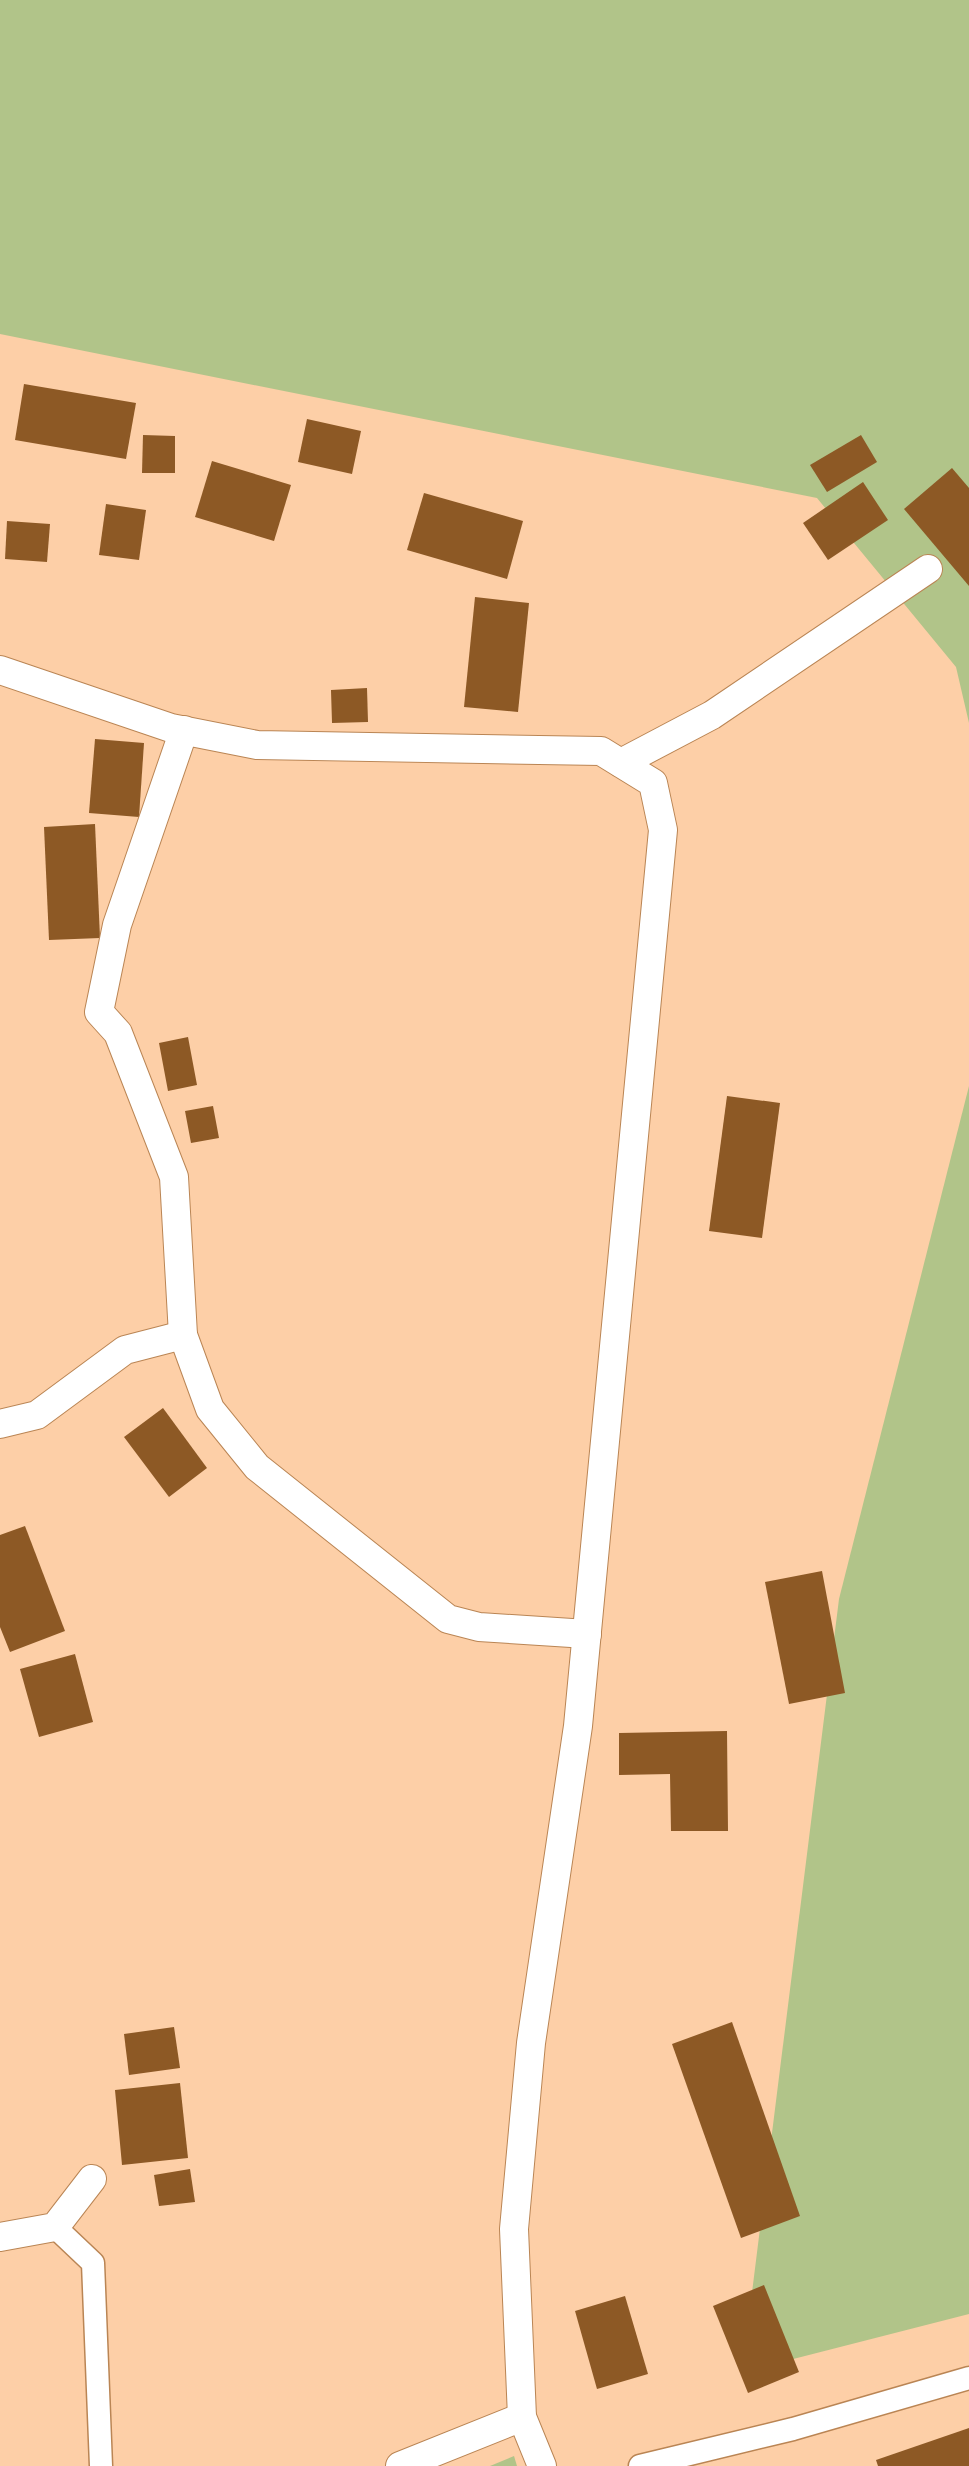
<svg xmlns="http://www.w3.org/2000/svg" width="969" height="2466" font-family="Poppins,sans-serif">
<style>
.green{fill:#b1c489}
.building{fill:#8d5925}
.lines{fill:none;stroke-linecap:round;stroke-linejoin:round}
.lane-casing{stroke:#ba8554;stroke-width:25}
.street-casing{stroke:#ba8554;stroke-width:30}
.lane{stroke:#fff;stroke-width:22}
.street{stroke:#fff;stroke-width:28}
</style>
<rect width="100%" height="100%" fill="#fdcfa7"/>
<g class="green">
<path d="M0 0H969V723L956 667 817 498 0 334Z"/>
<path d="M969 1086V2314L742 2372 839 1599Z"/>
<path d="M514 2456 517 2466H490Z"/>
</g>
<g class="building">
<path d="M24 384 136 403 126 459 15 440Z"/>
<path d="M307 419 361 431 352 474 298 462Z"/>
<path d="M143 435 175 436V473H142Z"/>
<path d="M861 435 877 462 827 492 810 465Z"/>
<path d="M212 461 291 485 274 541 195 517Z"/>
<path d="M952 468 969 488V586L904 509Z"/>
<path d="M863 482 888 520 828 560 803 523Z"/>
<path d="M424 493 523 521 507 579 407 550Z"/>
<path d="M106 504 146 510 139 560 99 555Z"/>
<path d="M7 521 50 524 47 562 5 559Z"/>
<path d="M475 597 529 603 518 712 464 707Z"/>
<path d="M367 688 368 722 332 723 331 690Z"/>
<path d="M95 739 144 743 139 817 89 813Z"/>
<path d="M95 824 100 938 49 940 44 827Z"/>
<path d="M188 1037 197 1085 168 1091 159 1043Z"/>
<path d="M727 1096 780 1103 762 1238 709 1231Z"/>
<path d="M213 1106 219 1138 191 1143 185 1111Z"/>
<path d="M163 1408 207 1468 169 1497 124 1437Z"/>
<path d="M25 1526 65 1631 10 1652 0 1627V1535Z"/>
<path d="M822 1571 845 1693 789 1704 765 1582Z"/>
<path d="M75 1654 93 1722 39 1737 20 1669Z"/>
<path d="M727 1731 728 1831H671L670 1774 619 1775V1733Z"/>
<path d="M732 2022 800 2216 741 2238 672 2044Z"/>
<path d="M174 2027 180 2068 129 2075 124 2034Z"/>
<path d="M180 2083 188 2158 122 2165 115 2090Z"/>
<path d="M190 2169 195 2202 159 2206 154 2175Z"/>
<path d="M764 2285 799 2372 748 2393 713 2306Z"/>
<path d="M625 2296 648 2374 597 2389 575 2311Z"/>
<path d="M969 2428V2466H878L876 2460Z"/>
</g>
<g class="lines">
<defs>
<g id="lane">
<path d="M55 2227 93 2263 101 2466"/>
<path d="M640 2466 793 2429 969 2378"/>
</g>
<g id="street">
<path d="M0 670 171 728 257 745 601 751 653 783 663 830 578 1726 531 2043 514 2229 522 2417 542 2466"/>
<path d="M184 730 117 925 99 1012 118 1033 174 1177 183 1335 210 1409 257 1467 448 1619 479 1627 587 1634"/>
<path d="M621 763 712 715 928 569"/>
<path d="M0 1424 37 1415 125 1350 183 1335"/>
<path d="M0 2237 55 2227 92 2179"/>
<path d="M400 2466 522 2417"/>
</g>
</defs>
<use href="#lane" class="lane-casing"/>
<use href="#street" class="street-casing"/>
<use href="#lane" class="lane"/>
<use href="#street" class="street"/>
</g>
</svg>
